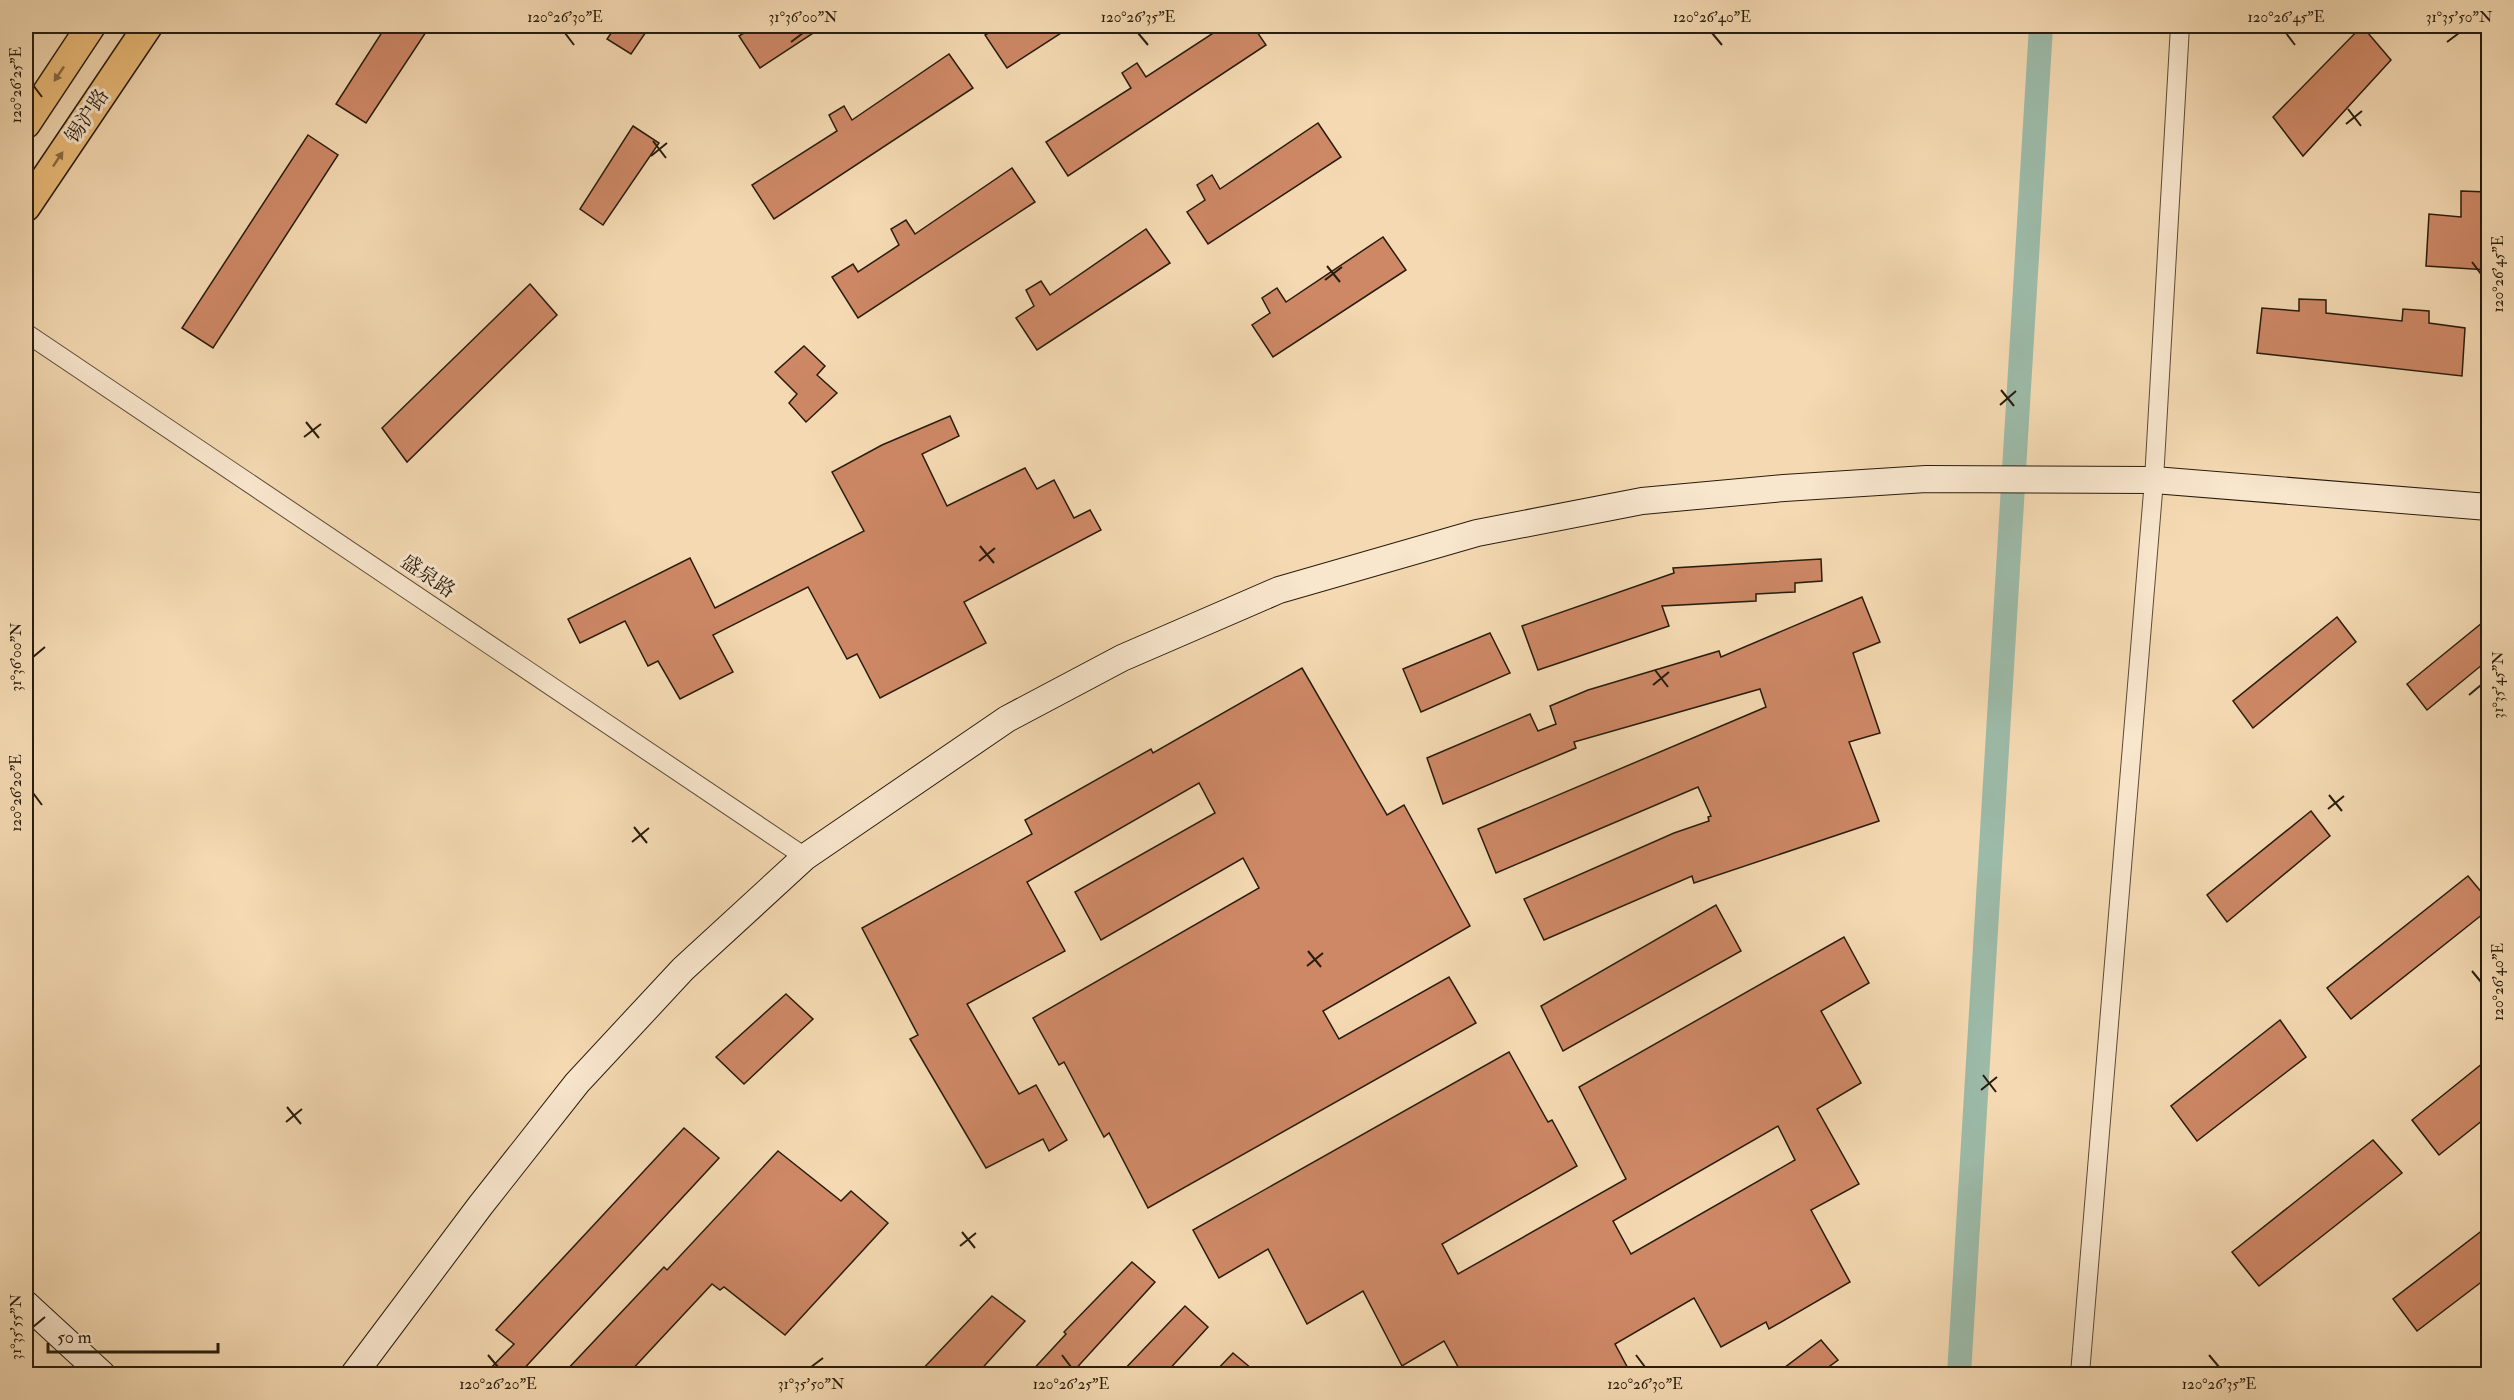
<svg xmlns="http://www.w3.org/2000/svg" width="2514" height="1400" font-family="'IM FELL Double Pica','Noto Serif SC',serif">
<style>
.lines{fill:none;stroke-linecap:round;stroke-linejoin:round}
.canal{stroke:#9cbaa8;stroke-width:24}
.building{fill:#ce8866;stroke:#281c0c;stroke-width:1.5;fill-rule:evenodd}
.street-casing{stroke:#5b4b36;stroke-width:20}
.secondary-casing{stroke:#281c0c;stroke-width:28}
.primary-casing{stroke:#281c0c;stroke-width:31}
.street{stroke:#f8e6cd;stroke-width:18}
.secondary{stroke:#f8e6cd;stroke-width:26}
.primary{stroke:#eabc79;stroke-width:28}
.oneway{fill:#896c42}
.ticks{fill:none;stroke:#281c0c;stroke-width:2}
.labels{text-anchor:middle;dominant-baseline:central;stroke-width:6;stroke-linejoin:round;paint-order:stroke}
.street-label{font-size:20px;fill:#281c0c;stroke:#f8e6cd}
.neatline{fill:none;stroke:#281c0c;stroke-width:2}
.ticks-label{font-size:15px;text-anchor:middle;fill:#281c0c}
</style>
<rect width="100%" height="100%" fill="#f4d9b2"/>
<filter id="stains"><feTurbulence type="fractalNoise" baseFrequency=".00333" numOctaves="4"/><feColorMatrix values="0 0 0 0 .2 0 0 0 0 .09 0 0 0 0 .02 0 0 0 .5 -.17"/></filter>
<radialGradient id="worn" r=".72"><stop offset=".6" stop-color="#630" stop-opacity="0"/><stop offset="1" stop-color="#630" stop-opacity=".3"/></radialGradient>
<g class="lines">
<path class="canal" d="M1959 1374 2041 26"/>
</g>
<g class="building">
<path d="M386 26H430L366 123 336 104Z"/>
<path d="M616 26H650L631 54 607 39Z"/>
<path d="M755 26H824L760 68 739 36Z"/>
<path d="M1000 26H1072L1007 68 985 35Z"/>
<path d="M1224 26H1253L1266 45 1068 176 1046 142 1131 88 1122 73 1137 63 1146 77Z"/>
<path d="M2362 26 2391 60 2303 156 2273 117Z"/>
<path d="M949 54 973 88 774 219 752 185 837 131 829 115 844 106 852 120Z"/>
<path d="M1318 123 1341 157 1208 244 1187 212 1205 200 1197 185 1212 175 1220 189Z"/>
<path d="M633 126 659 143 603 225 580 209Z"/>
<path d="M308 135 338 155 213 348 182 328Z"/>
<path d="M1012 168 1035 202 858 318 832 277 853 264 858 272 899 245 891 229 906 220 915 234Z"/>
<path d="M2461 191 2488 192V270L2426 266 2429 214 2461 217Z"/>
<path d="M1146 229 1170 263 1037 350 1016 318 1034 306 1026 290 1041 281 1050 295Z"/>
<path d="M1383 237 1406 270 1273 357 1252 325 1270 313 1262 298 1277 288 1286 302Z"/>
<path d="M530 284 557 315 407 462 382 428Z"/>
<path d="M2299 299 2326 300V313L2402 321 2403 309 2429 311V323L2465 328 2462 376 2257 353 2262 308 2299 311Z"/>
<path d="M804 346 825 366 817 375 837 393 806 422 789 403 797 394 775 372Z"/>
<path d="M950 416 959 436 922 454 947 506 1025 468 1037 489 1054 480 1074 518 1090 510 1101 530 964 602 986 643 880 698 857 654 847 659 808 587 713 635 733 672 680 699 658 661 648 666 625 621 580 643 568 619 690 558 715 608 864 531 832 472 882 445Z"/>
<path d="M1821 559 1822 581 1795 583V592L1756 594V601L1662 606 1669 626 1538 670 1522 626 1674 573 1673 568Z"/>
<path d="M1862 597 1880 642 1853 653 1880 733 1849 742 1879 821 1694 883 1692 876 1544 940 1524 899 1674 833 1709 821 1708 817 1711 816 1698 787 1496 873 1478 829 1766 707 1760 689 1574 742 1576 748 1443 804 1427 758 1530 714 1538 731 1556 724 1550 706 1588 690 1719 651 1721 657Z"/>
<path d="M2337 617 2356 642 2253 728 2233 701Z"/>
<path d="M2488 618V660L2427 710 2407 684Z"/>
<path d="M1490 633 1510 673 1421 712 1403 669Z"/>
<path d="M1302 668 1387 815 1404 805 1470 926 1323 1011 1339 1039 1449 977 1476 1023 1148 1208 1109 1133 1104 1137 1064 1062 1059 1065 1033 1018 1259 888 1243 858 1101 940 1075 892 1215 813 1199 783 1027 882 1065 951 967 1004 1019 1094 1036 1085 1067 1140 1049 1151 1043 1139 986 1168 910 1039 918 1035 862 928 1032 834 1025 820 1151 749 1153 753Z"/>
<path d="M2311 811 2330 836 2227 922 2207 895Z"/>
<path d="M2468 876 2488 900V910L2351 1019 2327 988Z"/>
<path d="M1716 905 1741 951 1563 1051 1541 1006Z"/>
<path d="M1844 937 1869 983 1821 1011 1861 1083 1817 1109 1859 1184 1811 1210 1850 1282 1769 1329 1766 1322 1721 1347 1694 1298 1615 1344 1631 1374H1462L1444 1341 1402 1366 1363 1291 1307 1324 1268 1249 1219 1278 1193 1230 1509 1052 1548 1122 1552 1120 1577 1166 1442 1244 1458 1274 1626 1179 1579 1087ZM1778 1126 1795 1160 1631 1254 1613 1221Z"/>
<path d="M786 994 813 1019 744 1084 716 1057Z"/>
<path d="M2280 1020 2306 1057 2197 1141 2171 1106Z"/>
<path d="M2488 1059V1116L2439 1155 2412 1120Z"/>
<path d="M684 1128 719 1158 519 1374H485L514 1344 496 1330Z"/>
<path d="M2373 1140 2402 1173 2259 1286 2232 1252Z"/>
<path d="M778 1151 841 1201 851 1191 888 1223 785 1335 724 1287 720 1290 712 1284 628 1374H563L664 1267 667 1270Z"/>
<path d="M2488 1226V1277L2417 1331 2393 1299Z"/>
<path d="M1132 1262 1155 1282 1071 1374H1029L1066 1334 1064 1332Z"/>
<path d="M992 1296 1025 1321 977 1374H918Z"/>
<path d="M1185 1306 1208 1327 1165 1374H1120Z"/>
<path d="M1821 1340 1838 1360 1819 1374H1776Z"/>
<path d="M1233 1353 1258 1374H1213Z"/>
</g>
<g class="lines">
<defs>
<g id="street">
<path d="M26 333 805 857"/>
<path d="M2080 1374 2154 480 2180 26"/>
</g>
<g id="secondary">
<path d="M26 1304 102 1374"/>
<path d="M354 1374 480 1206 577 1083 683 969 805 857 1007 719 1122 658 1279 590 1477 533 1642 501 1784 488 1926 479 2154 480 2488 507"/>
</g>
<g id="primary">
<path d="M26 124 91 26"/>
<path d="M26 207 148 26"/>
</g>
</defs>
<use href="#street" class="street-casing"/>
<use href="#secondary" class="secondary-casing"/>
<use href="#primary" class="primary-casing"/>
<use href="#street" class="street"/>
<use href="#secondary" class="secondary"/>
<use href="#primary" class="primary"/>
</g>
<defs><path id="oneway-solid" d="M-6-.8H1V-3.2L6.5 0L1 3.2V.8H-6Z" transform="scale(1.5)"/></defs>
<g class="oneway">
<use href="#oneway-solid" transform="translate(59 74) rotate(124)"/>
<use href="#oneway-solid" transform="translate(58 159) rotate(-56)"/>
</g>
<path class="ticks" d="M565 33 574 45M1138 33 1148 45M1712 33 1722 45M2286 33 2295 45M791 42 803 33M2447 42 2459 33M33 85 42 97M2348 109 2361 126M2346 124 2362 111M653 141 666 158M651 156 667 143M2472 262 2481 274M1327 266 1340 282M1325 280 1342 267M2001 390 2014 406M2000 405 2016 391M306 422 319 438M304 437 321 424M980 546 994 563M979 561 995 548M33 657 45 647M1655 670 1668 687M1653 685 1669 672M2469 695 2481 685M33 793 42 805M2329 795 2342 811M2328 809 2344 796M634 827 647 843M632 842 649 828M1308 951 1321 967M1307 966 1323 953M2472 971 2481 982M1983 1075 1996 1092M1981 1090 1997 1077M287 1107 301 1124M286 1122 302 1109M962 1232 975 1248M960 1246 976 1233M33 1327 45 1317M488 1355 498 1367M1062 1355 1071 1367M1636 1355 1645 1367M2209 1355 2219 1367M811 1367 823 1358"/>
<g class="labels">
<g class="street-label">
<text transform="translate(87 116) rotate(-56)">锡沪路</text>
<text transform="translate(428 576) rotate(34)">盛泉路</text>
</g>
</g>
<rect width="2514" height="1400" fill="none" stroke="#f4d9b2" stroke-width="66"/>
<path d="M48 1343v9h170v-9" fill="none" stroke="#281c0c" stroke-width="3"/>
<text x="57" y="1343" font-size="18" fill="#281c0c" stroke="#f8e6cd" stroke-width="4.5" paint-order="stroke">50 m</text>
<rect x="33" y="33" width="2448" height="1334" class="neatline"/>
<g class="ticks-label">
<text x="565" y="22">120°26'30"E</text>
<text x="803" y="22">31°36'00"N</text>
<text x="1138" y="22">120°26'35"E</text>
<text x="1712" y="22">120°26'40"E</text>
<text x="2286" y="22">120°26'45"E</text>
<text x="2459" y="22">31°35'50"N</text>
<text transform="translate(16 85) rotate(-90)" y="5">120°26'25"E</text>
<text transform="translate(2498 274) rotate(-90)" y="5">120°26'45"E</text>
<text transform="translate(16 657) rotate(-90)" y="5">31°36'00"N</text>
<text transform="translate(2498 685) rotate(-90)" y="5">31°35'45"N</text>
<text transform="translate(16 793) rotate(-90)" y="5">120°26'20"E</text>
<text transform="translate(2498 982) rotate(-90)" y="5">120°26'40"E</text>
<text transform="translate(16 1327) rotate(-90)" y="5">31°35'55"N</text>
<text x="498" y="1389">120°26'20"E</text>
<text x="811" y="1389">31°35'50"N</text>
<text x="1071" y="1389">120°26'25"E</text>
<text x="1645" y="1389">120°26'30"E</text>
<text x="2219" y="1389">120°26'35"E</text>
</g>
<rect width="100%" height="100%" filter="url(#stains)"/>
<rect width="100%" height="100%" fill="url(#worn)"/>
</svg>
